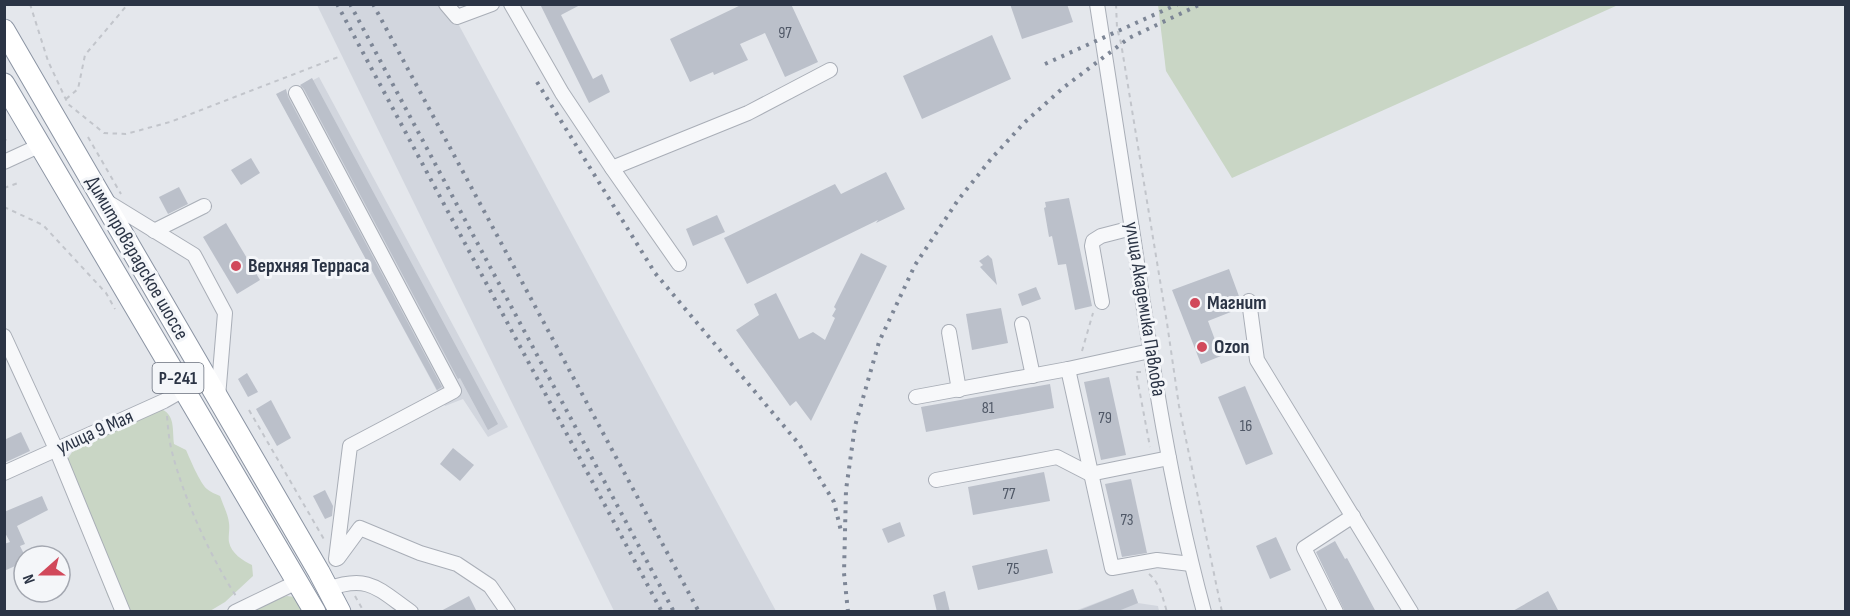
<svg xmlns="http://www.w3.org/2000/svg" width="1850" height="616" font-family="'Sofia Sans Condensed',sans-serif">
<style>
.built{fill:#d2d6de}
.green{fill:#c9d6c5}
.building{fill:#bbc0ca}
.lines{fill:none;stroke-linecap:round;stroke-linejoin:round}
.minor-casing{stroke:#a9aeb7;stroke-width:16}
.highway-casing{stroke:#8b94a3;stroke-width:23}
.path{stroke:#c2c5cb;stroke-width:2;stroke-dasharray:4.5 4.5;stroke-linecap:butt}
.minor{stroke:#f7f8fa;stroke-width:14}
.highway{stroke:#fff;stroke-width:21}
.rail{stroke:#7d8696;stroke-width:4;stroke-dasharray:3 6;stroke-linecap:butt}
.poi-dot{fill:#d1495b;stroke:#f4f6f9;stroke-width:2}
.labels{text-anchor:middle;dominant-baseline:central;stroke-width:6;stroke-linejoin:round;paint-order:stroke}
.number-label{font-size:16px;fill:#4f5766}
.shield{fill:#f4f6f9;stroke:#676e7b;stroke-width:1.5}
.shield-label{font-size:18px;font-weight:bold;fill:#2b3445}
.street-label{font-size:20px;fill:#2b3445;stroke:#f4f6f9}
.poi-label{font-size:20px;font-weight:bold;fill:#2b3445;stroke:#f4f6f9;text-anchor:start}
</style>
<rect width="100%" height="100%" fill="#e4e7ec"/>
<g class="built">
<path d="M317 5H448L776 611H614Z"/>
<path d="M319 77 508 427 488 437 463 399 445 406 279 98Z"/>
<path d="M1133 589 1138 603 1158 606 1159 611 1072 612Z"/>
</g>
<g class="green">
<path d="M1158 5V4L1618 5 1232 178 1166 71Z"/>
<path d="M155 407C176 412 172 426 174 444L186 450C190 459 200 483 207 489 210 492 216 494 220 496 223 505 228 514 229 523 230 530 228 536 229 542 231 553 243 561 252 565L253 576 225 602 210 611H116L108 597 97 568 93 521 86 504 81 496 65 487 60 478 64 464 77 445 119 430 145 409Z"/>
<path d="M287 596 295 597 307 612H250L276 599Z"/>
</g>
<g class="building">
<path d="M540 4H582L561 15 593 79 602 74 610 92 589 103Z"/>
<path d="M743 4H791L818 62 785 77 765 33 740 44 748 60 714 75 713 72 690 82 670 39Z"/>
<path d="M1010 4H1067L1073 22 1022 39Z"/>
<path d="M992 35 1011 79 922 119 903 76Z"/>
<path d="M312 78 498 424 488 430 460 378 458 379 304 89 300 85Z"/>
<path d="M286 89 288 97 442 387 437 390 276 94Z"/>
<path d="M251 158 260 173 241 185 231 170Z"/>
<path d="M886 172 905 209 876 223 878 220 747 284 724 238 835 184 841 194Z"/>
<path d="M179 187 188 204 168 214 159 197Z"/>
<path d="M1069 198 1092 306 1075 310 1066 264 1058 265 1052 236 1049 237 1044 208 1046 207 1045 202Z"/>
<path d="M717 215 725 232 693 246 686 229Z"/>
<path d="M226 223 260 280 237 294 203 237Z"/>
<path d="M861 253 887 266 811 421 796 401 790 406 736 330 759 315 754 304 776 293 799 339 813 332 825 340 835 318 832 316 836 309 834 307Z"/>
<path d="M988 255 992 259 997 285 980 267 983 265 979 261Z"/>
<path d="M1229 269 1240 299 1241 308 1208 321 1221 356 1201 364 1172 290Z"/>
<path d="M1036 287 1041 299 1022 306 1018 294Z"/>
<path d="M1001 308 1008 343 972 350 966 314Z"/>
<path d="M247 373 258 392 248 397 238 379Z"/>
<path d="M1109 377 1126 455 1101 460 1084 382Z"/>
<path d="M1050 384 1054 408 926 432 921 407Z"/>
<path d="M1245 386 1273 454 1246 465 1218 397Z"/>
<path d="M271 400 291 438 277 446 256 409Z"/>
<path d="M21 432 30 451 4 463V440Z"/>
<path d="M453 448 474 465 460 481 440 464Z"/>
<path d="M1044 472 1050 501 973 515 968 487Z"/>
<path d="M1131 479 1147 553 1122 557 1105 484Z"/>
<path d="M325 490 333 506 332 516 325 519 313 496Z"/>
<path d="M42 496 48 510 17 526 25 544 20 546 24 554V562L4 571V544L10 542 4 531V512Z"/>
<path d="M900 522 905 536 888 543 882 529Z"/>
<path d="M1276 537 1291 570 1270 579 1256 546Z"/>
<path d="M1335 541 1345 559 1347 558 1376 612H1345L1316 552Z"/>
<path d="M1047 549 1053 573 978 590 972 566Z"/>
<path d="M1133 589 1138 603 1116 612H1075Z"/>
<path d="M945 591 950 612H937L933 595Z"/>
<path d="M1548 591 1559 612H1511Z"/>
<path d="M469 596 477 612H439Z"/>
</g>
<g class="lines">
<defs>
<g id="minor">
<path d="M446 4 457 17 492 4"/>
<path d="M511 4 562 93 612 168 679 264"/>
<path d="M1097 4C1110 84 1122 163 1134 242 1152 366 1171 490 1204 612"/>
<path d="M296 93 454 391 350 446 336 559"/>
<path d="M4 162 41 145"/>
<path d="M612 168 748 113 830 70"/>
<path d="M106 201 194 255 225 313 218 397"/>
<path d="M154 231 204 206"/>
<path d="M1249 301 1257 360 1411 612"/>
<path d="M1102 302 1092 246 1093 241 1101 236 1132 228"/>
<path d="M1022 324 1033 376"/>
<path d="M949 332 959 390"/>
<path d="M4 336 56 449 123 612"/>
<path d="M1068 369 1112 568 1157 560 1191 564"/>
<path d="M916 397 1068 369 1150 351"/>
<path d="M4 473 164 401 185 389"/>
<path d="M936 480 1057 457 1090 474 1169 458"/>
<path d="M338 558 360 528 420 553 457 564 490 586 508 612"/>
<path d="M328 589C369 574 378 589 411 612"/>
<path d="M235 612 299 581"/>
<path d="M1336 612 1304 548 1353 516"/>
</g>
<g id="highway">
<path d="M4 30 319 572 340 612"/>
<path d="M4 84 315 612"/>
</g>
</defs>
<use href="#minor" class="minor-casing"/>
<use href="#highway" class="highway-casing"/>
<g class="path">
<path d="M30 4 48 61 68 104 104 133 126 134 170 122 341 56"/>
<path d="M1116 4 1117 28 1121 43 1167 323 1179 406 1222 612"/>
<path d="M66 99 78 89 85 55 128 4"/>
<path d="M88 137 121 194"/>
<path d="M4 143 8 135"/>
<path d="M4 188 18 183"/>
<path d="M4 207 43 225 106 293 115 309"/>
<path d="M1082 351 1093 313"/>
<path d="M1141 372H1136L1150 447"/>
<path d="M155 375 160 390"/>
<path d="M249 410 325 541"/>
<path d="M167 416C168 428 169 440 172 452 184 499 210 556 236 596"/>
<path d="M1149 574C1160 583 1163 599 1167 612"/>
<path d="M355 596 364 612"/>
</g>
<use href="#minor" class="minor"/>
<use href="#highway" class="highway"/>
<g class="rail">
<path d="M337 4 662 612"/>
<path d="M350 4 674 612"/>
<path d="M373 4 699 612"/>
<path d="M1045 64 1178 4"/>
<path d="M537 82 655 273 799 444 834 502 841 531"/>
<path d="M848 612 844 573 846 490 855 426 879 342 915 265 958 200 991 159 1024 123 1063 88 1129 38 1201 4"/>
</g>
</g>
<g class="poi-dot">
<circle cx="236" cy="266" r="6"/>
<circle cx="1195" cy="303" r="6"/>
<circle cx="1202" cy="347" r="6"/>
</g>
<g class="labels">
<g class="number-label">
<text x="785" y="33">97</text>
<text x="988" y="408">81</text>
<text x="1105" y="418">79</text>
<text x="1246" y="426">16</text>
<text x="1009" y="494">77</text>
<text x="1127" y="520">73</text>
<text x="1013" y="569">75</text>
</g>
<rect class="shield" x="152.5" y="363" width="51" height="30" rx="4.5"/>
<g class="shield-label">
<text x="178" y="378">Р-241</text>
</g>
<g class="street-label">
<text transform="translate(137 258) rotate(60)">Димитровградское шоссе</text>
<text transform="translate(1145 309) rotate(81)">улица Академика Павлова</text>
<text transform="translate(95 432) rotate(-24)">улица 9 Мая</text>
</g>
<g class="poi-label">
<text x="248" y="266">Верхняя Терраса</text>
<text x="1207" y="303">Магнит</text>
<text x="1214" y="347">Ozon</text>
</g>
</g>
<rect width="1850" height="616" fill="none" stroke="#2b3445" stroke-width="12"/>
<g transform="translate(42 574) rotate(249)"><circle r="28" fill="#f4f6f9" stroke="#a4a8b1" stroke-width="1.5"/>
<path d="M0-4.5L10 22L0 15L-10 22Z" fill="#d1495b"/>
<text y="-9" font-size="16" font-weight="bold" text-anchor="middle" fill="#2b3445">N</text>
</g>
</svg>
